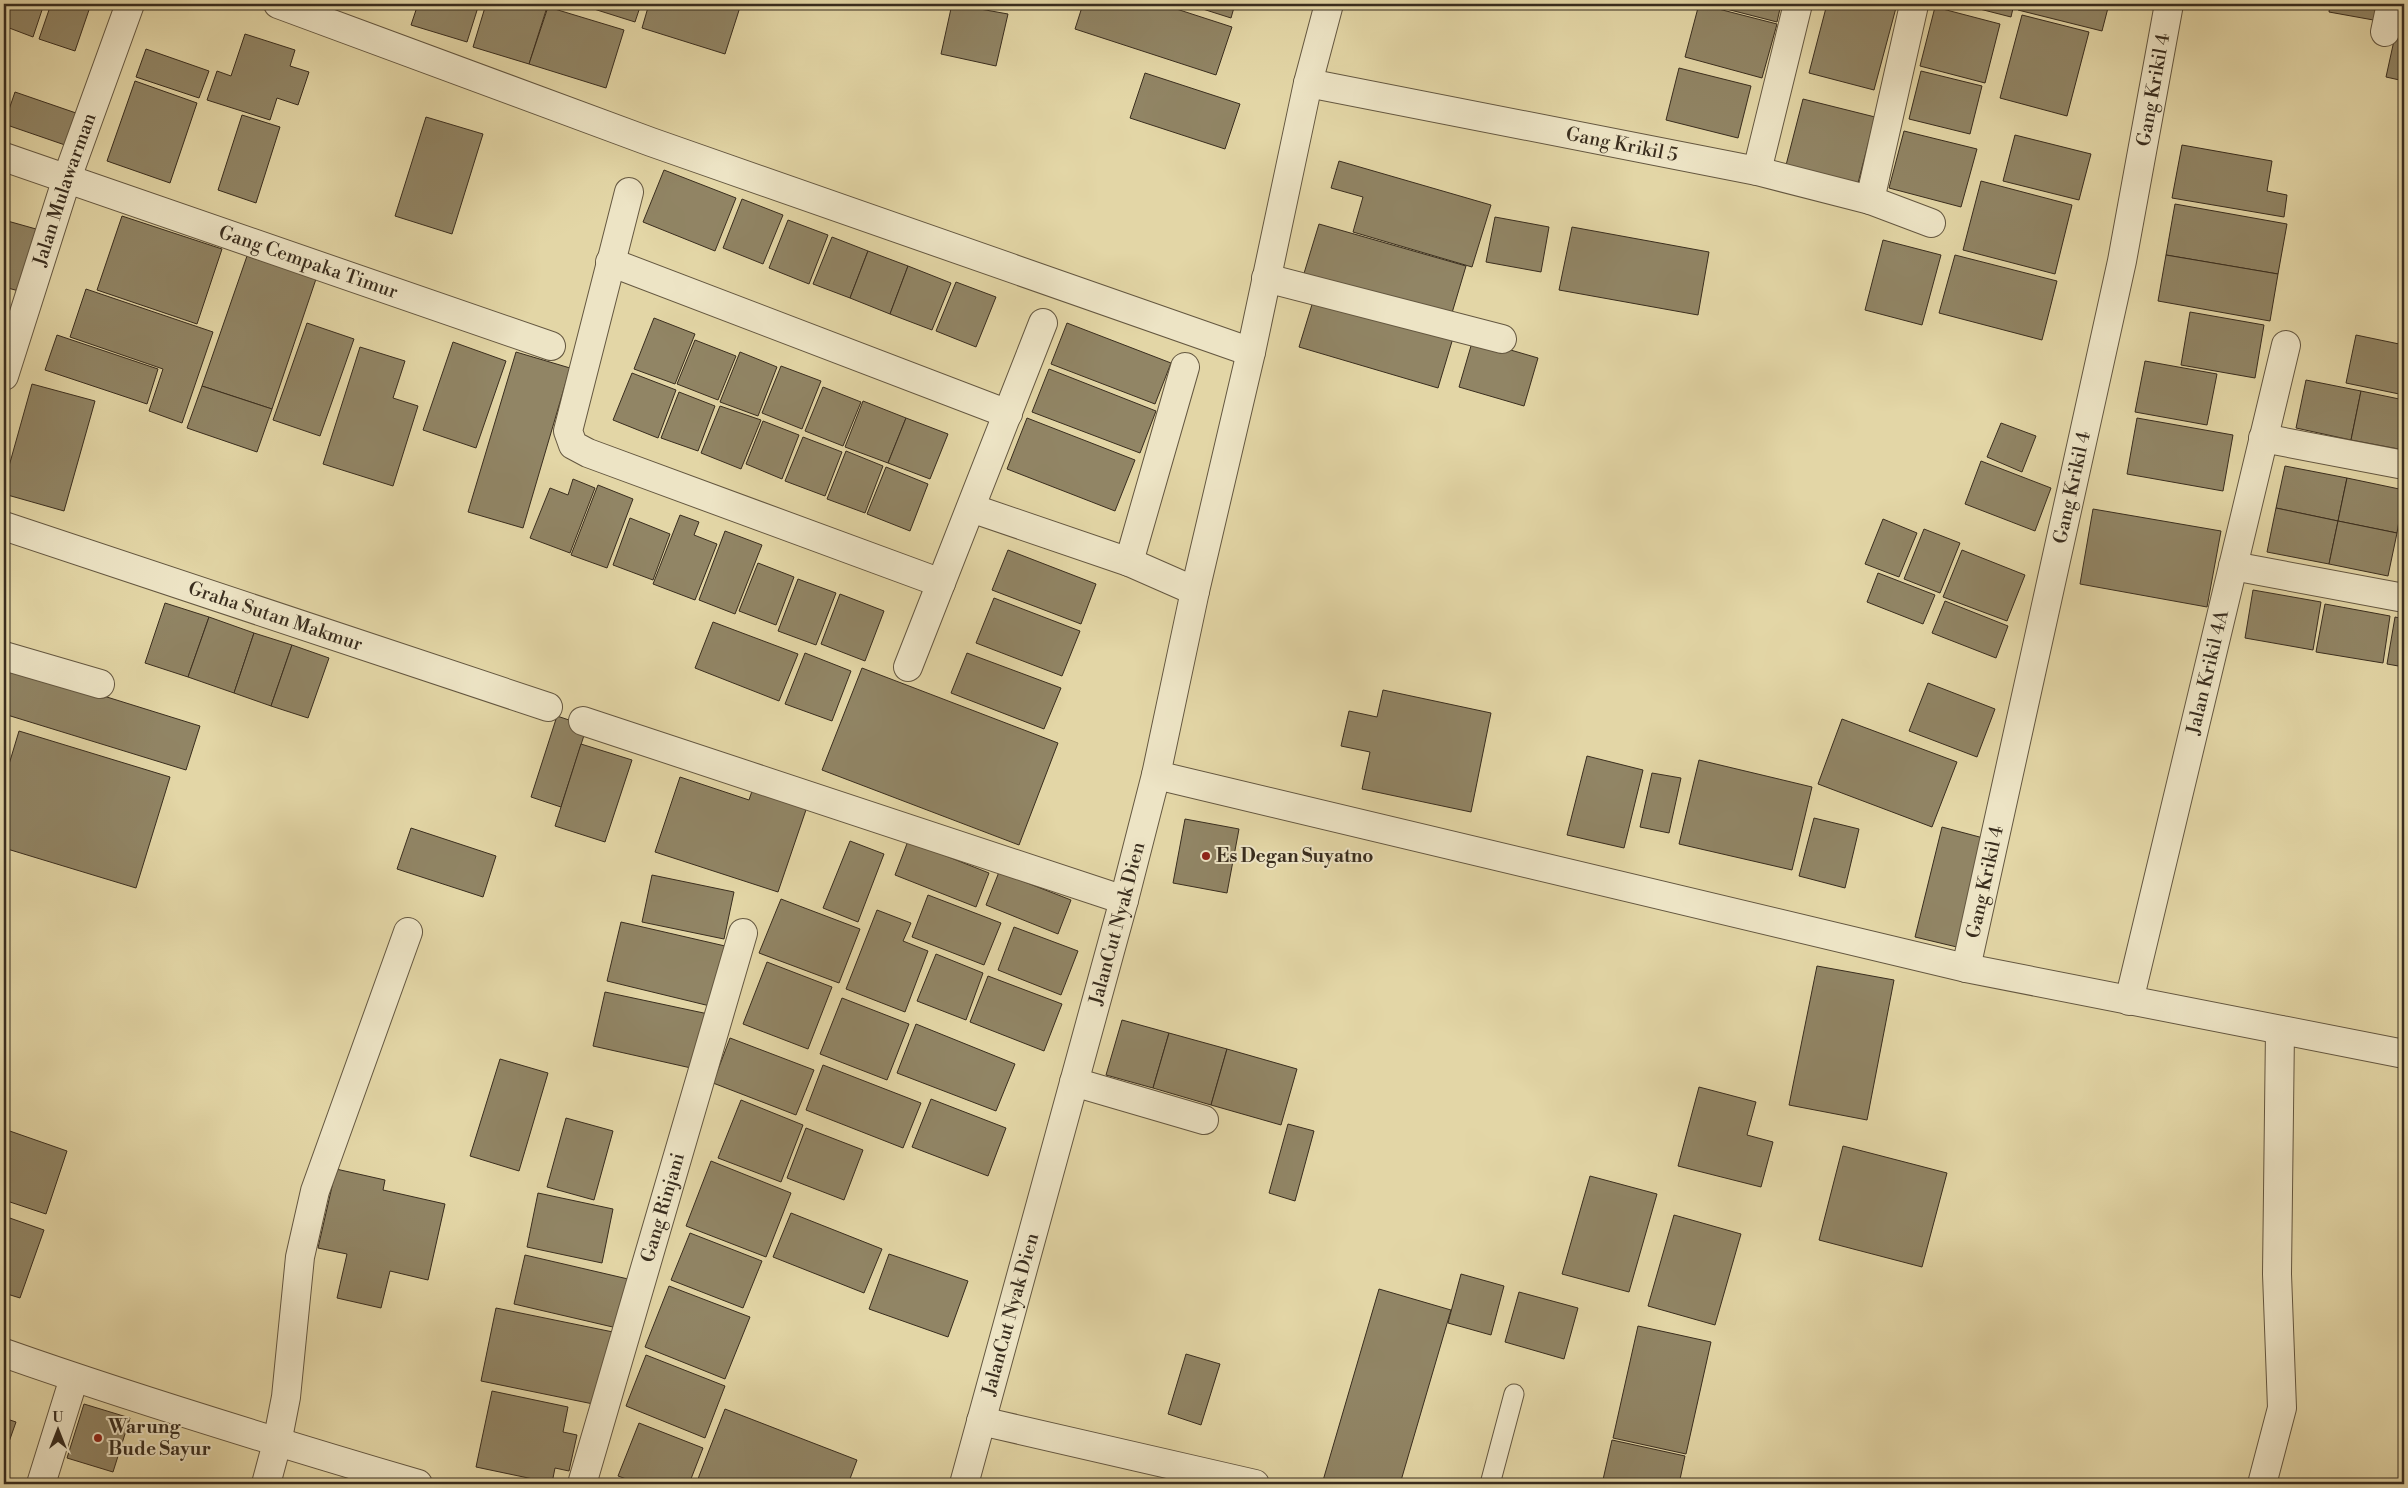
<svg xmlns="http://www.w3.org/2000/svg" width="2408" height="1488" font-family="'Libre Bodoni',serif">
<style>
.building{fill:#918565;stroke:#392d1e}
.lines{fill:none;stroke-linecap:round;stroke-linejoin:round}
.service-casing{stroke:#645740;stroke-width:21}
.minor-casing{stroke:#645740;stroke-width:30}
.service{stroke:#ede4c5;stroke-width:19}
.minor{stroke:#ede4c5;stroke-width:28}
.poi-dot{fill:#8f2418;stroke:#ede4c5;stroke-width:2}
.labels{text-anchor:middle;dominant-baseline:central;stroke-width:4;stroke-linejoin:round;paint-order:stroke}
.street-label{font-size:19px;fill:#392d1e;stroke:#ede4c5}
.poi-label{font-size:19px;font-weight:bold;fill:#392d1e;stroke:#ede4c5;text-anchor:start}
</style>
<rect width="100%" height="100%" fill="#e3d6a6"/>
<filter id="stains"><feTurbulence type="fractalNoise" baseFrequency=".004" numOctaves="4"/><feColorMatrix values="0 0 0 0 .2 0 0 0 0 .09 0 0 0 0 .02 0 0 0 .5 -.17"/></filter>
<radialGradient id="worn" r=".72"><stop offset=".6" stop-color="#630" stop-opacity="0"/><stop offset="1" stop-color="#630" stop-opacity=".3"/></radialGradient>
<g class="building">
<path d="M4 4H44L33 37 4 26Z"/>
<path d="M51 4H91L75 51 39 39Z"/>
<path d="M418 4H479L467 42 411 25Z"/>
<path d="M486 4H548L529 64 473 47Z"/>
<path d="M578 4H641L635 22Z"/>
<path d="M649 4H741L725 54 642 28Z"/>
<path d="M952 4 1008 14 996 66 941 54Z"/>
<path d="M1083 4H1161L1232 27 1216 75 1075 29Z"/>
<path d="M1187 4H1235L1231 18Z"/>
<path d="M1699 4 1777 24 1762 78 1685 57Z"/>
<path d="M1707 4H1781L1777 22Z"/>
<path d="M1827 4H1897L1874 90 1809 73Z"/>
<path d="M1960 4H2014L2011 17Z"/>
<path d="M2020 4H2109L2102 31 2018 10Z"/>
<path d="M2330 4H2382L2379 21 2329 12Z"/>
<path d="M2402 4H2404V81L2386 77Z"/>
<path d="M548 7 624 30 606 88 529 64Z"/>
<path d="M1935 7 2000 24 1985 83 1920 66Z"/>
<path d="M2022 15 2089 32 2067 116 2000 98Z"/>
<path d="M245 34 295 50 290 66 309 72 298 105 277 98 270 120 207 100 217 71 231 76Z"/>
<path d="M146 49 209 71 199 98 136 77Z"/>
<path d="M1679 68 1751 86 1738 138 1666 120Z"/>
<path d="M1921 71 1982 86 1970 134 1909 119Z"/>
<path d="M1145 73 1240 104 1225 149 1130 118Z"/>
<path d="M135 81 197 103 170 183 107 161Z"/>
<path d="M15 92 76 113 65 145 4 124Z"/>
<path d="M1803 99 1875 117 1856 191 1784 173Z"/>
<path d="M242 115 280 127 256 203 218 190Z"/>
<path d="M426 117 483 134 452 234 395 216Z"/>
<path d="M1904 131 1977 149 1961 207 1889 188Z"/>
<path d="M2015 135 2091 154 2079 200 2003 181Z"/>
<path d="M2182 145 2272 161 2267 191 2287 195 2284 217 2172 198Z"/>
<path d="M1339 161 1491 205 1472 267 1353 232 1363 197 1331 188Z"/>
<path d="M664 170 736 198 715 251 643 222Z"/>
<path d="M1981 181 2072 205 2055 274 1963 250Z"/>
<path d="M742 199 783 215 763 264 723 248Z"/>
<path d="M2175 204 2287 224 2278 274 2166 255Z"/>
<path d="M122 216 222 249 197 324 97 290Z"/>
<path d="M1495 217 1549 227 1541 272 1486 262Z"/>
<path d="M4 220 36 229 19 291 4 287Z"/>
<path d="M788 220 828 235 809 284 769 268Z"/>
<path d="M1319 224 1466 266 1449 323 1302 280Z"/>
<path d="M1572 227 1709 252 1698 315 1559 290Z"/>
<path d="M832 237 868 251 850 298 813 284Z"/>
<path d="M1883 240 1941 255 1922 325 1865 310Z"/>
<path d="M868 251 908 266 890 314 850 298Z"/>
<path d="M1955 255 2057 281 2042 340 1939 313Z"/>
<path d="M2166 255 2278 274 2270 321 2158 301Z"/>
<path d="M247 256 316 279 272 409 202 386Z"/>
<path d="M908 266 951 283 932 330 890 314Z"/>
<path d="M956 282 996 297 976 347 936 331Z"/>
<path d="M86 289 213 332 182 423 149 411 163 369 70 337Z"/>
<path d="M1314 298 1453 338 1438 388 1299 347Z"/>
<path d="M2190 312 2264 325 2255 378 2181 365Z"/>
<path d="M654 318 695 334 675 384 634 369Z"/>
<path d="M307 323 354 339 320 436 273 420Z"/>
<path d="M1067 323 1171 363 1155 404 1051 364Z"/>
<path d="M57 335 158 369 147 404 45 370Z"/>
<path d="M2356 335 2404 345V395L2346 383Z"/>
<path d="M1473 339 1538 358 1524 406 1459 387Z"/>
<path d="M695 340 736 356 718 400 677 384Z"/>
<path d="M453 342 506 361 476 448 423 430Z"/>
<path d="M360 347 405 361 393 398 418 406 393 486 323 464Z"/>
<path d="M516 352 570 368 523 528 468 512Z"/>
<path d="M740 352 777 367 758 416 720 402Z"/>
<path d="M2145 361 2217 374 2207 425 2135 412Z"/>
<path d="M781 366 821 381 802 429 762 413Z"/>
<path d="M1049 369 1156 411 1140 453 1032 412Z"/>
<path d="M632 373 676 390 658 438 613 420Z"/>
<path d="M2306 380 2361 391 2351 440 2296 428Z"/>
<path d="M32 384 95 401 64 511 4 494V484Z"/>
<path d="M202 386 272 409 257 452 187 428Z"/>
<path d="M823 387 861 402 843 446 805 431Z"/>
<path d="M2361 391 2404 400V450L2351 440Z"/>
<path d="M679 392 715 406 698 451 661 438Z"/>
<path d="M863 401 906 418 888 463 845 447Z"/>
<path d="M720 406 761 420 741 469 701 453Z"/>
<path d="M906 418 948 434 930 479 888 463Z"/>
<path d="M1027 418 1135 460 1115 511 1007 469Z"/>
<path d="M2137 418 2233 435 2223 491 2127 474Z"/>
<path d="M763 421 799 435 782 479 746 464Z"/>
<path d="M2001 423 2036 436 2022 472 1987 457Z"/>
<path d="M803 437 842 452 825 496 785 481Z"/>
<path d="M846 451 883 466 865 513 827 499Z"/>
<path d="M1981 461 2051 488 2035 531 1965 504Z"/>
<path d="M2285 466 2347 478 2338 521 2276 508Z"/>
<path d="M886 467 928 484 910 531 867 514Z"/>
<path d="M2347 478 2404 490 2397 533 2338 521Z"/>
<path d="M573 479 595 488 570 553 530 538 550 488 568 495Z"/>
<path d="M598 485 633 499 607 568 571 555Z"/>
<path d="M2276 508 2338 521 2329 564 2267 552Z"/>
<path d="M2093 509 2221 531 2207 607 2080 584Z"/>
<path d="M680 515 699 522 694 535 717 544 695 600 653 584Z"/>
<path d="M630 518 670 534 653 580 613 565Z"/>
<path d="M1883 519 1917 533 1899 577 1865 564Z"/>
<path d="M2338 521 2397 533 2388 576 2329 564Z"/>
<path d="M1924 529 1960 543 1940 593 1904 579Z"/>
<path d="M725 531 762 545 735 614 699 600Z"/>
<path d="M1008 550 1096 584 1081 624 992 590Z"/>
<path d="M1962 550 2025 575 2007 621 1943 597Z"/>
<path d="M758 563 794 577 776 625 739 611Z"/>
<path d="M1878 573 1935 595 1923 624 1867 602Z"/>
<path d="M798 579 836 593 816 645 778 631Z"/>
<path d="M2253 590 2321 602 2313 650 2245 638Z"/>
<path d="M840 594 884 611 865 661 821 644Z"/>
<path d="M994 598 1080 631 1062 676 976 643Z"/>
<path d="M1945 601 2008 626 1996 658 1932 633Z"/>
<path d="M165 603 209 617 188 677 145 663Z"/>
<path d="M2325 604 2390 616 2383 663 2316 652Z"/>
<path d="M209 617 254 633 234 693 188 677Z"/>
<path d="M2395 617 2404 619V667L2387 664Z"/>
<path d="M713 622 798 654 779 701 695 668Z"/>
<path d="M254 633 292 645 271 706 234 693Z"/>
<path d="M292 645 329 658 308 718 271 706Z"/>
<path d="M805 653 851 671 832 721 785 704Z"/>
<path d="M967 653 1061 688 1044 729 951 693Z"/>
<path d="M4 665 200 726 186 770 4 714Z"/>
<path d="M862 668 1058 743 1019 845 822 770Z"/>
<path d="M1928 683 1995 709 1977 757 1909 731Z"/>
<path d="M1383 690 1491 713 1471 812 1362 789 1370 752 1341 746 1349 711 1377 717Z"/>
<path d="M557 716 587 726 561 807 531 797Z"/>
<path d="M1842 719 1957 762 1932 827 1818 784Z"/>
<path d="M19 731 170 777 136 888 4 848V770L7 771Z"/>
<path d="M581 744 632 760 605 842 555 826Z"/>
<path d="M1587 756 1643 770 1624 848 1567 835Z"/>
<path d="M1699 760 1812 787 1792 870 1679 844Z"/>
<path d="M1652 773 1681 778 1669 833 1640 827Z"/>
<path d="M680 777 749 800 755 782 809 801 778 892 655 852Z"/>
<path d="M1814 818 1859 829 1845 888 1799 876Z"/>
<path d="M1185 819 1239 829 1227 893 1173 883Z"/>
<path d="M1942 827 1987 839 1961 948 1915 937Z"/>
<path d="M411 828 496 856 483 897 397 869Z"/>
<path d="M850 841 884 854 858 922 823 908Z"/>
<path d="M908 841 989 873 976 907 895 875Z"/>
<path d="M999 872 1071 900 1058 934 986 905Z"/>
<path d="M652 875 734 892 724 939 642 922Z"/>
<path d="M928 895 1001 923 984 965 912 937Z"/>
<path d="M781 899 860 929 839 983 759 953Z"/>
<path d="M877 910 911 923 903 941 928 951 905 1012 846 989Z"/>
<path d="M621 922 725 946 710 1006 607 981Z"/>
<path d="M1014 927 1078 951 1061 995 998 970Z"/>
<path d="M936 954 983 973 966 1020 917 1001Z"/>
<path d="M767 962 832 987 808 1049 743 1024Z"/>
<path d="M1817 966 1894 980 1867 1120 1789 1105Z"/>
<path d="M988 976 1062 1004 1044 1051 970 1022Z"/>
<path d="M605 992 713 1015 700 1070 593 1046Z"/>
<path d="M842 998 909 1024 887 1080 820 1054Z"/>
<path d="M1122 1020 1169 1033 1153 1088 1106 1075Z"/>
<path d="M916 1024 1015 1064 996 1111 897 1073Z"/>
<path d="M1169 1033 1227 1049 1211 1105 1153 1088Z"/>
<path d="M730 1038 814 1070 796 1115 713 1083Z"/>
<path d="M1227 1049 1297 1069 1281 1125 1211 1105Z"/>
<path d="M500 1059 548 1073 519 1171 470 1156Z"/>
<path d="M823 1065 921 1103 903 1148 806 1110Z"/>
<path d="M1699 1087 1756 1102 1747 1135 1773 1142 1761 1187 1678 1166Z"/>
<path d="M931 1099 1006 1128 988 1176 912 1147Z"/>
<path d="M741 1100 803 1125 781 1182 718 1158Z"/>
<path d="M566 1118 613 1131 594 1200 547 1187Z"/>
<path d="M1288 1124 1314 1131 1295 1201 1269 1193Z"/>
<path d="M806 1128 863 1150 844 1200 787 1178Z"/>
<path d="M4 1129 67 1151 46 1214 4 1200Z"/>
<path d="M1843 1146 1947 1173 1922 1267 1819 1240Z"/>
<path d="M711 1161 791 1193 766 1257 686 1226Z"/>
<path d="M336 1169 385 1180 383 1190 445 1204 428 1280 390 1271 381 1308 337 1298 347 1254 318 1248Z"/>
<path d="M1590 1176 1657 1194 1629 1292 1562 1274Z"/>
<path d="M538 1193 613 1209 602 1263 527 1247Z"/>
<path d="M791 1213 882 1249 864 1293 773 1257Z"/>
<path d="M1674 1215 1741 1234 1715 1325 1648 1306Z"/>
<path d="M4 1216 44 1230 20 1298 4 1293Z"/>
<path d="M690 1233 762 1261 743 1308 671 1280Z"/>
<path d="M889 1254 968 1281 948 1337 869 1309Z"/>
<path d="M525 1255 628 1279 617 1328 514 1304Z"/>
<path d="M1461 1274 1504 1286 1491 1335 1448 1323Z"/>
<path d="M669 1286 750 1317 725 1379 645 1347Z"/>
<path d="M1379 1289 1451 1310 1400 1484H1322Z"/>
<path d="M1519 1292 1578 1308 1564 1359 1505 1342Z"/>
<path d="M496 1308 613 1332 598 1405 481 1381Z"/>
<path d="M1638 1326 1711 1342 1686 1454 1613 1438Z"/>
<path d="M1186 1354 1220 1364 1201 1425 1168 1414Z"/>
<path d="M646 1355 725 1386 705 1438 626 1406Z"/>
<path d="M492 1391 568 1407 563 1432 577 1435 569 1471 555 1468 552 1483 476 1467Z"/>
<path d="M84 1404 130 1418 113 1472 67 1458Z"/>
<path d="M725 1409 857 1460 848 1484H696Z"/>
<path d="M4 1418 16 1422 4 1456Z"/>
<path d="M639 1423 703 1448 689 1484H640L618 1476Z"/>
<path d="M1612 1440 1685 1456 1679 1484H1602Z"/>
</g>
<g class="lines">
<defs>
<path id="service" d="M1490 1484 1514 1394"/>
<g id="minor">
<path d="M278 4 651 142 1251 352"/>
<path d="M2385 32 2391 4"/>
<path id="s1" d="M1308 83 1757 171 1870 200 1931 223"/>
<path id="s2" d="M4 157 551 346"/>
<path d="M1757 171 1798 4"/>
<path d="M629 192 568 431 573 445 588 453 941 583"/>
<path d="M1870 200 1914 5"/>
<path d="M610 262 1008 414"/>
<path d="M1266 278 1502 339"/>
<path id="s3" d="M4 376 67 178 130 4"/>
<path d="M2263 438 2404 465"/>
<path id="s4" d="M4 526 548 707"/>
<path d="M1129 562 1185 367"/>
<path d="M2233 566 2404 598"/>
<path d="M1195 591 1251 352 1308 83 1329 4"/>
<path d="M4 656 100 684"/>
<path d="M908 667 1043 323"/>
<path d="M583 721 1124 900"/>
<path d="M1156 775 1966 968 2404 1054"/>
<path id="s5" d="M1966 968 2122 261 2169 4"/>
<path id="s6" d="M2129 1001 2286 345"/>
<path d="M1074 1082 1204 1120"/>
<path d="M4 1353C140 1401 279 1443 418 1484"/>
<path d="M981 1421 1255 1484"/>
<path d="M41 1484 74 1378"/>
<path d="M266 1484 277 1443 286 1397 300 1257 315 1191 408 932"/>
<path id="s7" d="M582 1484 743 933"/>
<path id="s8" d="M964 1484 1124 900 1156 775 1195 591 1129 562 971 508"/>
<path d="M2262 1484 2282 1408 2277 1274 2280 1030"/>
</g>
</defs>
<use href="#service" class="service-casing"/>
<use href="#minor" class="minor-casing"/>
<use href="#service" class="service"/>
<use href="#minor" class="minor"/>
</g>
<g class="poi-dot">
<circle cx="1206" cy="856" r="5"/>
<circle cx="98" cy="1438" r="5"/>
</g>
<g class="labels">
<g class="street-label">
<text stroke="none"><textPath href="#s5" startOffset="898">Gang Krikil 4</textPath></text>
<text stroke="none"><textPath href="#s1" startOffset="320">Gang Krikil 5</textPath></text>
<text stroke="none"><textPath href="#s3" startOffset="196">Jalan Mulawarman</textPath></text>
<text stroke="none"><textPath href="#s2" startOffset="322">Gang Cempaka Timur</textPath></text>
<text stroke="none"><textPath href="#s5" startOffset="492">Gang Krikil 4</textPath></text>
<text stroke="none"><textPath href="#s4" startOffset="286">Graha Sutan Makmur</textPath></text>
<text stroke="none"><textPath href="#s6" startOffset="338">Jalan Krikil 4A</textPath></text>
<text stroke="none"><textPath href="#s5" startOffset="88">Gang Krikil 4</textPath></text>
<text stroke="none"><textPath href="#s8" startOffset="581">JalanCut Nyak Dien</textPath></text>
<text stroke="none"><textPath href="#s7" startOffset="288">Gang Rinjani</textPath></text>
<text stroke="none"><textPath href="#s8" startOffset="176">JalanCut Nyak Dien</textPath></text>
</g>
<g class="poi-label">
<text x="1216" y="856">Es Degan Suyatno</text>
<text x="108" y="1427">Warung<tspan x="108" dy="22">Bude Sayur</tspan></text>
</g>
</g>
<rect width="2408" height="1488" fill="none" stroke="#e3d6a6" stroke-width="20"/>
<rect x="5" y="5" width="2398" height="1478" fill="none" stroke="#392d1e" stroke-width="2.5"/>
<rect x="10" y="10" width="2388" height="1468" fill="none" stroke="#392d1e"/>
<g transform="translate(58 1430)" stroke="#ede4c5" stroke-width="4" paint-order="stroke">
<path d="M0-4L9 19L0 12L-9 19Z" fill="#392d1e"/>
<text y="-8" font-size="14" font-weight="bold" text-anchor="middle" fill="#392d1e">U</text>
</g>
<rect width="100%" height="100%" filter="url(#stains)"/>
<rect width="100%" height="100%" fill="url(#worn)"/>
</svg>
